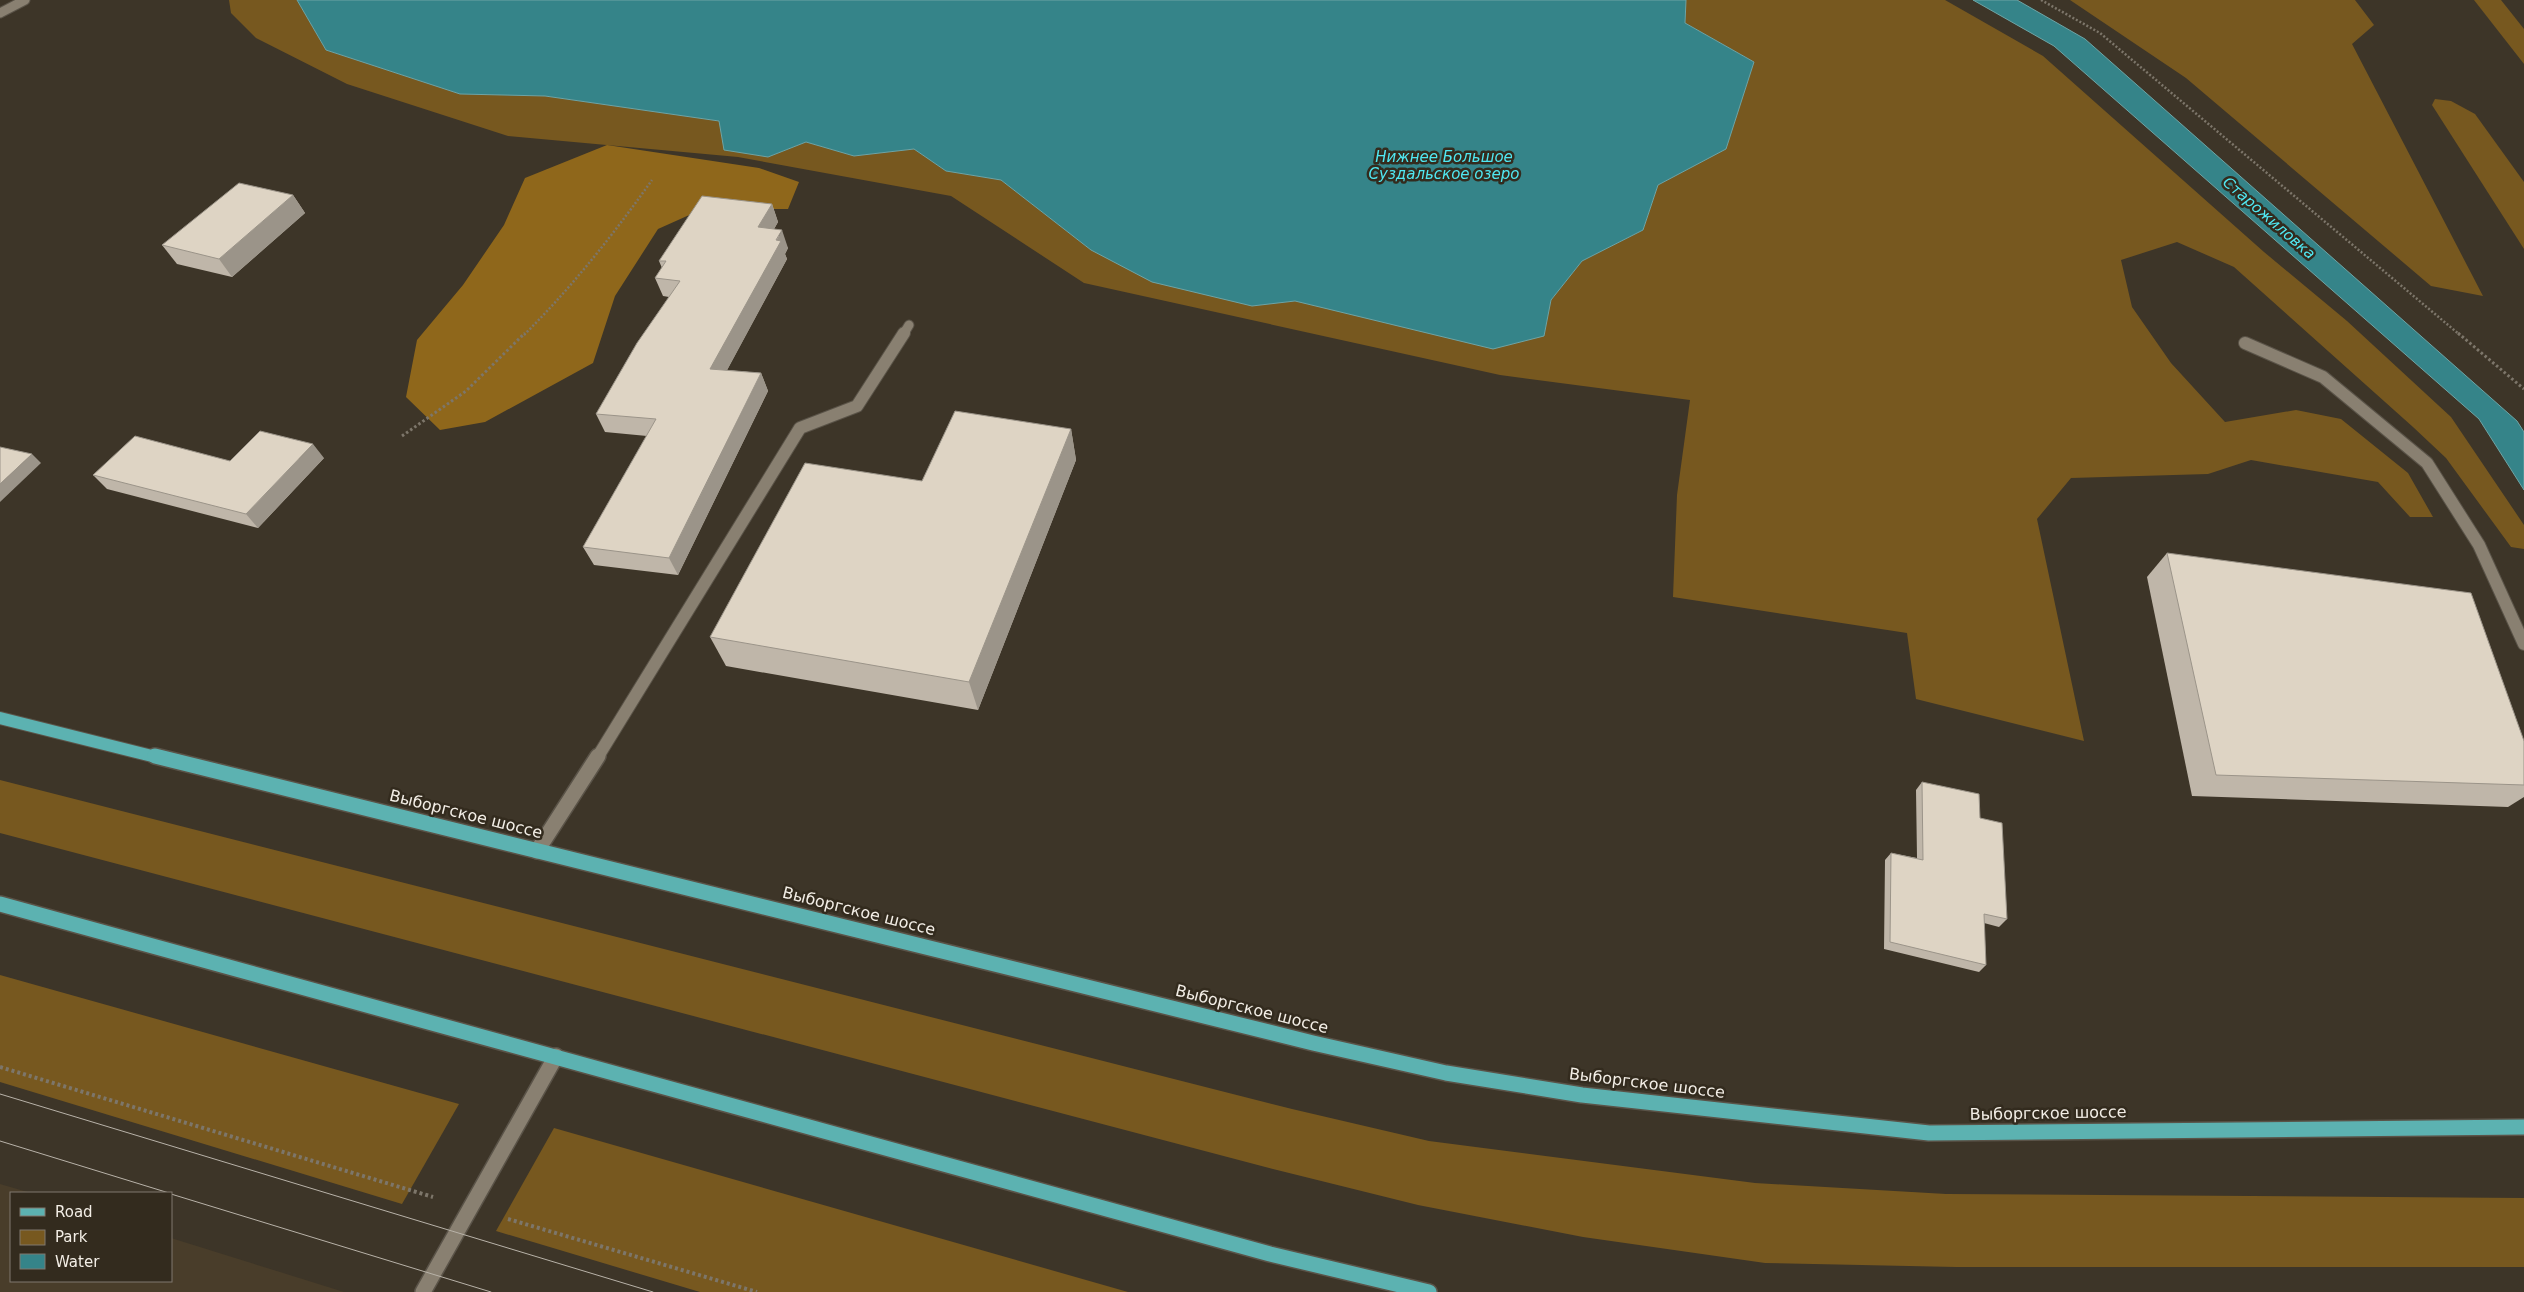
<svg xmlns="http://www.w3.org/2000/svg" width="2524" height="1292" font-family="'DejaVu Sans',sans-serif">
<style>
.built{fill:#493d2a}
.green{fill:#77581f}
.forest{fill:#8f671b}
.water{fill:#358489;stroke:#6ea4a5}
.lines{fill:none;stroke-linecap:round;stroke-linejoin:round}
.lane-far2-casing{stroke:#5a5348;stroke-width:11}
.lane-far1-casing{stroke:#5a5348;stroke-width:14}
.lane-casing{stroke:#5a5348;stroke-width:18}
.primary-far1-casing{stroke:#5a5348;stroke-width:14}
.primary-casing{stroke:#5a5348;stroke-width:18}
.path-far2{stroke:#7d766a;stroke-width:2.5;stroke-dasharray:2 2;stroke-linecap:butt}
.path-far1{stroke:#7d766a;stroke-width:3;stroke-dasharray:2.5 2.5;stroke-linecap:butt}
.path{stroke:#7d766a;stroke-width:4;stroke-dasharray:3 3;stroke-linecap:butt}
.lane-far2{stroke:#898071;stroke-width:9}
.lane-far1{stroke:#898071;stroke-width:12}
.lane{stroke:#898071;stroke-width:15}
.primary-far1{stroke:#5cb2b1;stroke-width:12}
.primary{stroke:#5cb2b1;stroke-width:15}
.tram{stroke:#b8b2a8;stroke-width:1}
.wall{fill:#bfb6a9}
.shaded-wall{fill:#9b9489}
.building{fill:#ded4c4;stroke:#9b9489}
.labels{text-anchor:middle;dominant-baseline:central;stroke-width:5;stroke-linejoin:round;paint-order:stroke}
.far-water-label{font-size:15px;font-style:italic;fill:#50e8f2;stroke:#332b1e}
.street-label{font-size:16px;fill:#f3eee6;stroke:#332b1e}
</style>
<rect width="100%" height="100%" fill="#3d3528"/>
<path class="built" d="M0 1184 31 1193H11V1281H171V1238L344 1292H0Z"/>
<g class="green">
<path d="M229 0H297L326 50 460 94 545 96 720 121 768 157 806 142 854 156 914 149 946 171 1001 180 1091 250 1252 306 1295 301 1365 316 1544 336 1551 300 1582 261 1643 230 1658 185 1726 148 1754 62 1685 23 1686 0H1945L2043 56 2264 252 2347 321 2451 417 2524 525V549L2511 547 2446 458 2413 427 2234 267 2177 242 2121 260 2132 307 2171 363 2225 422 2296 410 2341 419 2408 473 2433 517H2410L2378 482 2251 460 2208 474 2071 478 2037 519 2084 741 1916 699 1907 633 1673 597 1677 495 1690 400 1500 375 1084 283 951 196 738 157 508 136 347 84 256 38 231 13Z"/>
<path d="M2070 0H2355L2374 25 2352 44 2483 296 2431 286 2186 78Z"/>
<path d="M2474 0H2501L2524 29V64Z"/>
<path d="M2435 99 2451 101 2475 114 2524 182V249L2432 105Z"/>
<path d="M0 780 1292 1109 1429 1141 1755 1183 1946 1194 2524 1198V1267H1956L1765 1263 1583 1237 1418 1205 1273 1169 0 833Z"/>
<path d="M0 975 459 1104 402 1204 0 1082Z"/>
<path d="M554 1128 1128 1292H700L496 1231Z"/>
</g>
<path class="forest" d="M607 145 759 168 799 182 788 209H740L696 212 658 229 615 296 593 363 485 422 440 430 406 397 417 340 463 285 504 225 525 178Z"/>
<g class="water">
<path d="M297 0H1686L1685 23 1754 62 1726 149 1658 185 1643 230 1582 261 1551 300 1544 336 1493 349 1295 301 1252 306 1152 282 1091 250 1001 180 946 171 914 149 854 156 806 142 768 157 724 150 719 121 545 96 460 94 326 50Z"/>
<path d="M1973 0H2017L2085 39 2517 421 2524 432V490L2479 419 2054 46Z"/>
</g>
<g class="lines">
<defs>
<g id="lane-far2">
<path d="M0 13 25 0"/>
<path d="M903 335 909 325"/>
</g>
<g id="lane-far1">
<path d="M2245 343 2323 377 2427 463 2479 545 2524 644"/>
<path d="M597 758 800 428 857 406 904 333"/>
</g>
<g id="lane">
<path d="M537 851 598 756"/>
<path d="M423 1292 556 1056"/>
</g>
<path id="primary-far1" d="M0 718 160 758"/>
<g id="primary">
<path d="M155 756 1313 1043 1446 1073 1582 1095 1929 1133 2524 1127"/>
<path d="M0 904 1270 1254 1429 1292"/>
</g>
</defs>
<use href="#lane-far2" class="lane-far2-casing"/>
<use href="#lane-far1" class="lane-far1-casing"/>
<use href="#lane" class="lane-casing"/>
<use href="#primary-far1" class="primary-far1-casing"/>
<use href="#primary" class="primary-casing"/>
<g class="path-far2">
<path d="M2041 0 2100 33 2460 335"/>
<path d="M524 335C572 287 613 235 652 180"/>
</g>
<g class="path-far1">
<path d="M2458 333 2524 389"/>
<path d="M402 436 466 391 525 333"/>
</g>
<g class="path">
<path d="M0 1067 433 1197"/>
<path d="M508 1219 757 1292"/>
</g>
<use href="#lane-far2" class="lane-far2"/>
<use href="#lane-far1" class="lane-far1"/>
<use href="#lane" class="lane"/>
<use href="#primary-far1" class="primary-far1"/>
<use href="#primary" class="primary"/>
<g class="tram">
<path d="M0 1094 653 1292"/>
<path d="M0 1141 169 1193"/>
<path d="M171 1194 491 1292"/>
</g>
</g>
<g class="wall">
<path d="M293 195 305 213 232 277 177 264 162 245Z"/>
<path d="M772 204 778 222 774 229 788 248 785 254 787 259 727 370 761 373 768 391 678 575 594 565 583 547 647 436 605 432 596 414 669 297 663 296 655 278 662 268 659 261Z"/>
<path d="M1071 429 1076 460 978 710 726 666 710 637 922 481Z"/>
<path d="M324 458 258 528 107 489 93 475 230 461Z"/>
<path d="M2167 553 2524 741V797L2508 807 2192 796 2147 577Z"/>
<path d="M1922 782 1980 818 2007 919 1999 927 1984 923 1986 965 1979 972 1884 949 1885 860 1891 853 1917 858 1916 790Z"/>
</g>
<g class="shaded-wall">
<path d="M293 195 305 213 232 277 219 259Z"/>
<path d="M772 204 778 222 765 245 758 227Z"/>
<path d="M782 230 788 248 785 254 787 259 718 387 710 369Z"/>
<path d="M761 373 768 391 678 575 669 558Z"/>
<path d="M1071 429 1076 460 978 710 969 682Z"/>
<path d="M313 444 324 458 258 528 246 514Z"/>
<path d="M32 454 41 463 0 502V484Z"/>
</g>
<g class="building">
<path d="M239 183 293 195 219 259 162 245Z"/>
<path d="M702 196 772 204 758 227 782 230 776 240 781 241 710 369 761 373 669 558 583 547 656 419 596 414 637 343 680 281 655 278 666 261H659Z"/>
<path d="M955 411 1071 429 969 682 710 637 805 463 922 481Z"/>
<path d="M260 431 313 444 246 514 93 475 135 436 230 461Z"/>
<path d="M0 447 32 454 0 484Z"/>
<path d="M2167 553 2471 593 2524 741V785L2216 775Z"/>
<path d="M1922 782 1979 794 1980 818 2002 823 2007 919 1984 914 1986 965 1890 942 1891 853 1923 860Z"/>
</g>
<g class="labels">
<g class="far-water-label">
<text x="1444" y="157">Нижнее Большое<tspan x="1444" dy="17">Суздальское озеро</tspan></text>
<text transform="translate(2269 218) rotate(41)">Старожиловка</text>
</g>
<g class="street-label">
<text transform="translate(466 814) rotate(14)">Выборгское шоссе</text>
<text transform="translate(859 911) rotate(14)">Выборгское шоссе</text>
<text transform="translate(1252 1009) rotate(14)">Выборгское шоссе</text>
<text transform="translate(1647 1083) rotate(7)">Выборгское шоссе</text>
<text transform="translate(2048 1113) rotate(-1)">Выборгское шоссе</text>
</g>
</g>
<rect x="10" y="1192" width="162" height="90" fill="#332b1e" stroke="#80796e"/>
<rect x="20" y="1208" width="25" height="8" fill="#5cb2b1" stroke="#80796e"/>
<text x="55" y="1217" font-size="15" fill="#f3eee6">Road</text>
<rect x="20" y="1230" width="25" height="15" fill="#77581f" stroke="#80796e"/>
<text x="55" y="1242" font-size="15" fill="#f3eee6">Park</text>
<rect x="20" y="1254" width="25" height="15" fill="#358489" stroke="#80796e"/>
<text x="55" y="1267" font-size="15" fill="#f3eee6">Water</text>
</svg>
